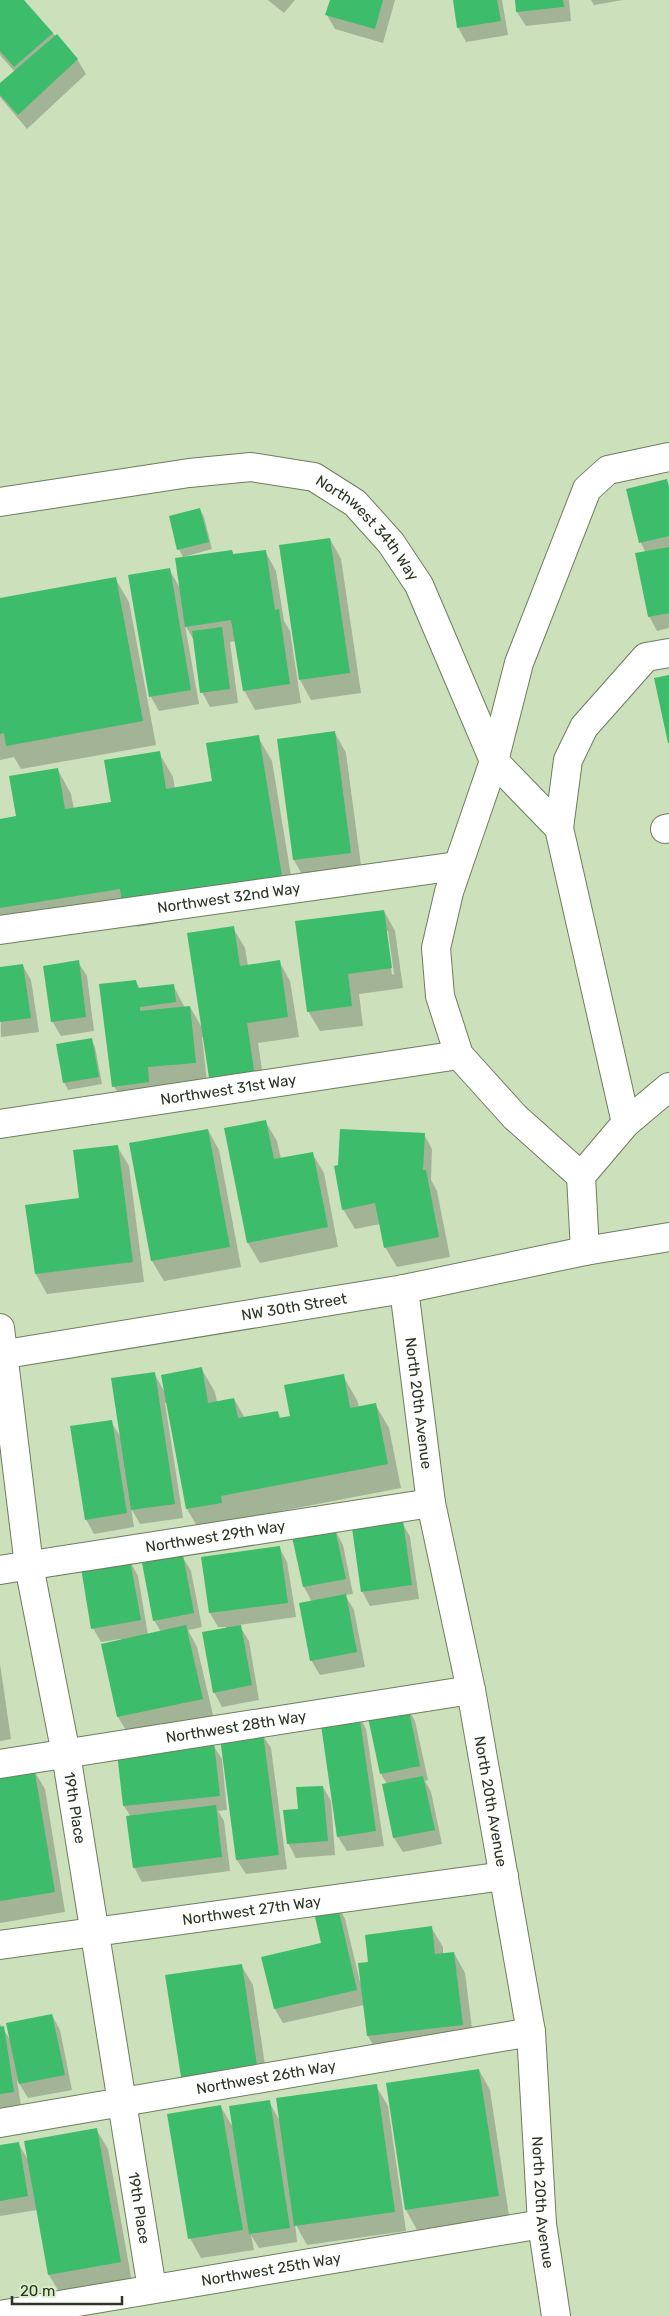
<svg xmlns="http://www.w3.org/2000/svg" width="669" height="2316" font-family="Rubik,sans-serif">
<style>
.shadow{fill:#0003;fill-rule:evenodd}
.building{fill:#3dbc6b}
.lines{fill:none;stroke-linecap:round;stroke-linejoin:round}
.minor-casing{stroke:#6c7e5d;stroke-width:30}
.minor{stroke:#fff;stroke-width:28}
.labels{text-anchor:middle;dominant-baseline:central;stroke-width:4.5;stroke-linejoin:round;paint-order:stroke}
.street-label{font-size:15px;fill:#2c3426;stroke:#d9edc9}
</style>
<rect width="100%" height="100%" fill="#cce0bc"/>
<g class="shadow">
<path d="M0 0H22L77 59 86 74 27 129 0 97V85L15 72 0 55Z"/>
<path d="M268 0H295L284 13Z"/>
<path d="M331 0H395L383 43 335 29 327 15Z"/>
<path d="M454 0H502L508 35 466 42 458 27Z"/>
<path d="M516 0H569L571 21 526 26 517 12Z"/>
<path d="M591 0H623L594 5Z"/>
<path d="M666 480 669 485V628L657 631 649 616 646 553 641 543 628 490Z"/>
<path d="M200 510 204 517 212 549 183 557 179 549Z"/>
<path d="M330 539 341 559 361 693 311 700 299 678Z"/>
<path d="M232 551 234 555 265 551 276 571 284 621 290 631 301 703 255 710 244 690 236 641 230 642 238 703 210 707 202 692 195 642 185 625 199 704 159 711 151 697 169 569 180 588Z"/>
<path d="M115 578 129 602 156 745 21 769 14 757 0 760V599Z"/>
<path d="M335 733 346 753 362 873 305 880 294 860 278 740Z"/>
<path d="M258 737 272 761 295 900 137 927 130 914 0 934V820L17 817 58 770 71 794 74 809 112 803 159 753 173 777 175 789 214 782Z"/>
<path d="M384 911 395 931 403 988 359 994 363 1026 320 1031 308 1011ZM386 931H388L394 974 392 975Z"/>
<path d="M233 928 245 948 248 966 279 961 290 981 299 1037 258 1043 266 1097 204 1037H202L207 1082 125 1106 114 1086 136 982 140 989 173 985 185 1008 190 1007 204 1031Z"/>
<path d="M78 962 87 976 94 1031 61 1036 52 1021Z"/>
<path d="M23 966 31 980 39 1032 1 1037 0 969Z"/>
<path d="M91 1039 95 1047 102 1084 68 1090 64 1082Z"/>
<path d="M265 1121 277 1141 281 1159 312 1153 324 1173 338 1247 260 1263 248 1243Z"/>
<path d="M208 1130 219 1150 241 1267 164 1281 152 1261 130 1144Z"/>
<path d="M424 1134 432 1149 431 1180 437 1191 450 1257 397 1267 385 1247 380 1224 355 1229 343 1209Z"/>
<path d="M117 1146 129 1166 144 1282 47 1294 36 1274 27 1206 81 1199Z"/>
<path d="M201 1368 215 1392 217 1402 234 1399 245 1418 278 1412 281 1419 292 1417 343 1376 357 1400 359 1407 375 1404 389 1428 401 1488 234 1520 201 1533 187 1509 167 1403H165L183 1518 140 1524 131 1508 134 1527 94 1534 86 1519 111 1422 122 1439 154 1373 164 1391Z"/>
<path d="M402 1522 410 1537 419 1599 370 1606 362 1591Z"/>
<path d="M335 1530 343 1545 353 1594 345 1595 354 1610 365 1667 320 1675 311 1660 312 1602 304 1587 294 1538Z"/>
<path d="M279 1547 287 1562 296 1617 239 1625 249 1641 259 1700 222 1707 214 1692 226 1629V1627H218L210 1613 202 1558Z"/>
<path d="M182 1556 191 1571 202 1627 188 1630 197 1647 214 1719 130 1737 118 1717 103 1645 121 1641V1639L101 1642 93 1628 130 1561 138 1576 148 1635 161 1632 154 1620Z"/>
<path d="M0 1664 11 1739 0 1741Z"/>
<path d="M407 1706 415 1721 428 1780 425 1781 431 1792 442 1844 403 1852 394 1838 387 1784 381 1774Z"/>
<path d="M358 1714 366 1729 384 1846 347 1851 338 1837 321 1719Z"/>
<path d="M262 1734 271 1748 287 1869 246 1874 237 1860Z"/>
<path d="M213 1745 222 1759 227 1810 218 1811 224 1821 230 1871 142 1882 134 1867 131 1817 124 1806Z"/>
<path d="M33 1769 45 1789 65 1912 0 1923V1774Z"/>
<path d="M323 1787 331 1801 335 1855 296 1858 288 1843 299 1810Z"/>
<path d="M337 1904 345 1919 360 1982 370 1963 431 1927 443 1947V1954L454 1953 465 1973 474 2045 379 2056 368 2036 364 2005 283 2023 275 2009 322 1944Z"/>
<path d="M241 1965 253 1985 269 2092 195 2103Z"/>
<path d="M52 2015 60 2030 72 2090 28 2098 17 2080 21 2106 0 2109V2024L11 2041Z"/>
<path d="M479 2070 490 2090 509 2216 417 2230 406 2210Z"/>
<path d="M376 2086 388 2106 406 2231 307 2245 295 2223 297 2242 259 2248 251 2235 254 2250 201 2258 190 2238 221 2107 234 2129 269 2102 280 2121Z"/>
<path d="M96 2129 108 2149 132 2282 61 2295 49 2275 37 2210 0 2216V2146L18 2143 28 2160Z"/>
</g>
<g class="building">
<path d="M0 0H24L53 33 14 67 0 51Z"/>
<path d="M330 0H383L375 29 325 15Z"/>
<path d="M453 0H497L501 21 457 28Z"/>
<path d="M515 0H563L564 7 516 12Z"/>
<path d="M57 34 78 59 18 115 0 95V83Z"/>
<path d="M667 479 669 488V536L639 543 626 489Z"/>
<path d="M200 508 209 542 177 550 169 516Z"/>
<path d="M330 538 350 673 299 680 279 545Z"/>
<path d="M669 547V613L648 617 635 553Z"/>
<path d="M232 550 233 554 266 550 275 610 279 609 290 684 243 691 231 620 185 627 175 558Z"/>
<path d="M170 568 191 690 149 697 128 575Z"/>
<path d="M116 577 143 721 6 746 4 733 0 734V598Z"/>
<path d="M222 627 230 689 200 693 192 631Z"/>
<path d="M669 675V743H668L654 678Z"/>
<path d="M335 731 351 853 293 860 277 739Z"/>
<path d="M259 735 282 876 122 903 120 889 0 908V819L16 816 9 776 58 768 65 809 111 802 104 760 160 751 166 789 212 781 206 743Z"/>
<path d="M384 910 392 968 348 974 352 1006 307 1012 295 921Z"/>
<path d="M234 926 240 966 280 960 288 1017 247 1023 255 1077 210 1084 187 933Z"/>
<path d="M79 960 86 1017 51 1022 43 966Z"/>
<path d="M23 964 31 1018 0 1022V967Z"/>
<path d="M136 980 138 988 174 984 176 1002 140 1007V1011L190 1006 196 1063 148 1067 149 1082 112 1087 99 984Z"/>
<path d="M92 1038 99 1077 63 1083 56 1044Z"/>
<path d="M266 1120 274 1159 313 1152 328 1227 247 1243 224 1128Z"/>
<path d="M208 1129 230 1247 151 1261 129 1143Z"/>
<path d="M340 1129 425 1133 423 1170H426L439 1237 384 1248 375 1203 342 1210 334 1166 338 1165Z"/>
<path d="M118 1145 133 1262 35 1274 25 1205 79 1198 73 1150Z"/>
<path d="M202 1367 208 1403 234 1398 238 1418 278 1411 279 1418 290 1416 284 1385 344 1374 350 1408 376 1403 388 1464 221 1496 222 1503 186 1509 161 1375Z"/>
<path d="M155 1372 175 1504 131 1510 111 1378Z"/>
<path d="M112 1420 127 1513 85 1520 70 1426Z"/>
<path d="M403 1521 412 1585 361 1592 352 1528Z"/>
<path d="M335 1529 346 1579 303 1587 292 1537Z"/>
<path d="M280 1546 288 1603 209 1613 201 1557Z"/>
<path d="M183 1555 194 1613 153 1621 142 1563Z"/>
<path d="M130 1560 141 1620 91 1629 81 1568Z"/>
<path d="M346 1594 357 1652 310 1661 299 1603Z"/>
<path d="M186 1625 203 1699 117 1717 101 1644Z"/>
<path d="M241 1625 252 1685 213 1693 202 1632Z"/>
<path d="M408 1705 420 1766 380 1774 367 1713Z"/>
<path d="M359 1713 376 1831 337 1837 320 1718Z"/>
<path d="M263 1733 279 1855 236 1860 220 1738Z"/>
<path d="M214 1743 220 1796 123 1806 117 1753Z"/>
<path d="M34 1767 55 1892 0 1901V1773Z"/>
<path d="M423 1776 435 1830 393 1838 382 1784Z"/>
<path d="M323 1786 328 1841 287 1844 283 1810 298 1809 296 1787Z"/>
<path d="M216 1805 222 1857 133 1868 126 1816Z"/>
<path d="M337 1903 357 1990 274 2009 261 1957 321 1943 313 1908Z"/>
<path d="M432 1926 435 1954 454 1952 463 2025 367 2036 358 1963 368 1962 365 1935Z"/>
<path d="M242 1964 258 2072 182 2083 165 1975Z"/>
<path d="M52 2014 65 2075 19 2084 6 2023Z"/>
<path d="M4 2026 14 2092 0 2094V2027Z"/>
<path d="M479 2069 499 2196 405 2210 386 2083Z"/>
<path d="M377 2084 395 2212 294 2226 276 2098Z"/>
<path d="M270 2100 290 2228 249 2234 229 2106Z"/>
<path d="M221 2105 243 2230 188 2239 167 2114Z"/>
<path d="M97 2128 121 2262 48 2275 24 2141Z"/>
<path d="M19 2142 28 2196 0 2201V2145Z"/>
</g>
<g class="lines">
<defs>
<g id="minor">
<path id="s1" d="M0 502 189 473 251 467 314 477 355 503 391 543 419 585 494 761 559 828"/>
<path d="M665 829 669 828"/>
<path id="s2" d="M0 930 457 866"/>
<path d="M626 1123 559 828 568 760 584 727 646 657 669 653"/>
<path id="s3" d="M0 1124 459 1055"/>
<path d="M581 1176 515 1117 459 1055 440 996 436 948 449 892 494 761 519 663 587 489 608 470 669 457"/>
<path d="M585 1251 581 1176 626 1123 669 1087"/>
<path id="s4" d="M404 1289 431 1503 471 1690 531 2032 542 2224 556 2316"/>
<path id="s5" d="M0 1328 29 1566 66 1754 152 2289"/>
<path id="s6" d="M0 1355 404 1289 585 1251 669 1237"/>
<path id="s7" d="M0 1570 431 1503"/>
<path id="s8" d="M0 1764 471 1690"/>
<path id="s9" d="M0 1945 504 1876"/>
<path id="s10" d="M0 2123 531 2032"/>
<path id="s11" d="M0 2315 542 2224"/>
</g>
</defs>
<use href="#minor" class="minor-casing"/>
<use href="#minor" class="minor"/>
</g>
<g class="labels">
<g class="street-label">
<text stroke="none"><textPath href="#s1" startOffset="392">Northwest 34th Way</textPath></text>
<text stroke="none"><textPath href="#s2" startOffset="231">Northwest 32nd Way</textPath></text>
<text stroke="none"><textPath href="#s3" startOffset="231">Northwest 31st Way</textPath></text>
<text stroke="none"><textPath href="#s6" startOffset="298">NW 30th Street</textPath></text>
<text stroke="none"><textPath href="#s4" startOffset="115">North 20th Avenue</textPath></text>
<text stroke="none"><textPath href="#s7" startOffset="218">Northwest 29th Way</textPath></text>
<text stroke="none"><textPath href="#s8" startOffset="239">Northwest 28th Way</textPath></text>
<text stroke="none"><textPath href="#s4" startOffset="520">North 20th Avenue</textPath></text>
<text stroke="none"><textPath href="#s5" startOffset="486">19th Place</textPath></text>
<text stroke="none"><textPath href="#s9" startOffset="254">Northwest 27th Way</textPath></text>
<text stroke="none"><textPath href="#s10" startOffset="270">Northwest 26th Way</textPath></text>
<text stroke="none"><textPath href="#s4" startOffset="925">North 20th Avenue</textPath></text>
<text stroke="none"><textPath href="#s5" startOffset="891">19th Place</textPath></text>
<text stroke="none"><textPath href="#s11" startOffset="275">Northwest 25th Way</textPath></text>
</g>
</g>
<path d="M12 2296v8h110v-8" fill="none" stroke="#2c3426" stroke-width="2.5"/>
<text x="20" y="2296" font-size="15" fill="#2c3426" stroke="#d9edc9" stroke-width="4" paint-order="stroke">20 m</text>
</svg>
